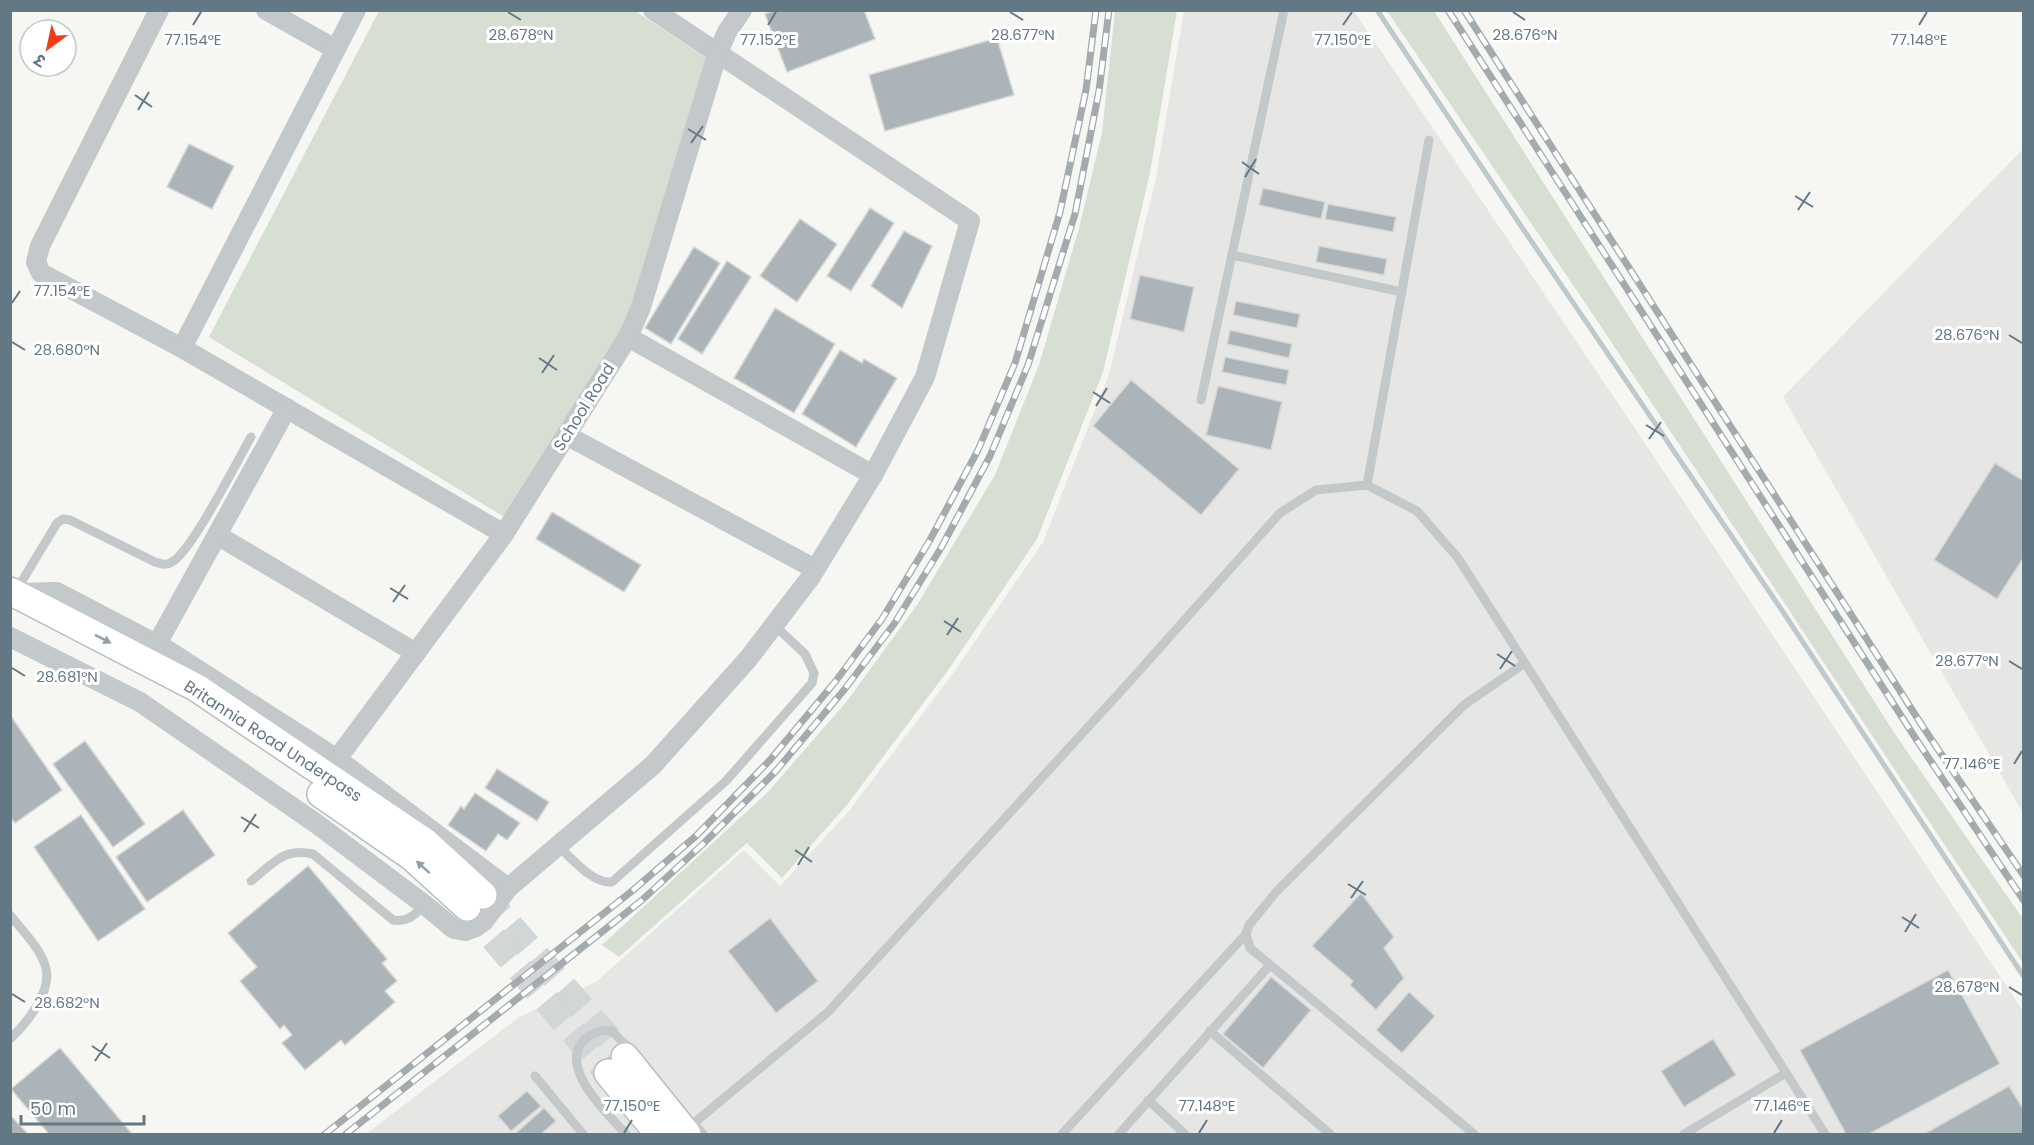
<svg xmlns="http://www.w3.org/2000/svg" width="2034" height="1145" font-family="Poppins,'Noto Sans Devanagari',sans-serif">
<style>
.built{fill:#e6e7e5}
.green{fill:#d7ded2}
.lines{fill:none;stroke-linecap:round;stroke-linejoin:round}
.stream{stroke:#bcc9cd;stroke-width:5}
.building{fill:#abb5b9;stroke:#d7d7d4;stroke-width:1.5}
.secondary-tunnel{stroke:#d1d6d7;stroke-width:27;stroke-dasharray:27 14;stroke-linecap:butt}
.secondary-casing{stroke:#b7bdc1;stroke-width:30}
.service{stroke:#c3c8ca;stroke-width:9}
.minor{stroke:#c3c8ca;stroke-width:20}
.secondary{stroke:#fff;stroke-width:27}
.rail-casing{stroke:#a3abaf;stroke-width:7}
.rail{stroke:#fff;stroke-width:4.5;stroke-dasharray:14;stroke-linecap:butt}
.oneway{fill:#91a0aa}
.ticks{fill:none;stroke:#627885;stroke-width:2}
.labels{text-anchor:middle;dominant-baseline:central;stroke-width:6;stroke-linejoin:round;paint-order:stroke}
.street-label{font-size:16px;fill:#627885;stroke:#fff}
.ticks-label{font-size:15px;text-anchor:middle;fill:#627885;stroke:#fff;stroke-width:6;stroke-linejoin:round;paint-order:stroke}
</style>
<rect width="100%" height="100%" fill="#f6f6f2"/>
<g class="built">
<path d="M1184 11H1354L1642 439 2023 1011V1134H366L519 1017 596 982 744 850 780 886 849 811 954 672 1043 542 1109 374 1156 178Z"/>
<path d="M2023 149V813L1783 397Z"/>
</g>
<g class="green">
<path d="M379 11H635L707 58 631 314 506 518 209 337Z"/>
<path d="M1115 11H1177L1150 173 1103 372 1037 539 949 669 846 806 782 878 747 843 619 957 602 945 768 792 847 701 917 605 995 475 1039 365 1079 228 1102 133Z"/>
<path d="M1387 11H1434L1895 734 2023 919V963L1592 313Z"/>
</g>
<g class="lines">
<path class="stream" d="M1377 10 1517 220 1779 606 2024 977"/>
</g>
<g class="building">
<path d="M776 10H864L875 39 787 72 765 14Z"/>
<path d="M997 38 1014 95 885 131 869 75Z"/>
<path d="M189 144 234 166 212 209 167 187Z"/>
<path d="M1263 188 1325 202 1321 219 1259 205Z"/>
<path d="M1328 204 1396 217 1393 232 1325 219Z"/>
<path d="M870 208 894 223 851 291 827 276Z"/>
<path d="M800 219 837 244 797 302 760 276Z"/>
<path d="M904 231 932 246 902 308 871 286Z"/>
<path d="M1319 246 1387 259 1384 275 1316 262Z"/>
<path d="M694 247 720 263 671 344 645 328Z"/>
<path d="M727 261 751 277 702 354 678 339Z"/>
<path d="M1140 275 1194 287 1184 332 1130 319Z"/>
<path d="M1236 301 1300 314 1297 328 1233 315Z"/>
<path d="M775 308 835 344 794 413 734 378Z"/>
<path d="M1230 330 1292 344 1289 358 1227 344Z"/>
<path d="M840 350 862 363 864 359 897 378 856 447 802 414Z"/>
<path d="M1225 357 1289 370 1286 385 1222 372Z"/>
<path d="M1131 380 1239 469 1201 515 1093 426Z"/>
<path d="M1218 386 1282 402 1271 450 1206 435Z"/>
<path d="M1995 463 2024 481V557L1997 599 1934 560Z"/>
<path d="M552 512 641 565 624 592 536 539Z"/>
<path d="M10 715 62 790 15 823 10 817Z"/>
<path d="M85 741 145 824 113 847 53 764Z"/>
<path d="M497 769 549 802 537 821 485 788Z"/>
<path d="M475 793 520 823 507 840 498 834 486 851 448 825 461 806 464 809Z"/>
<path d="M183 810 215 855 147 902 116 857Z"/>
<path d="M81 815 145 909 98 941 34 847Z"/>
<path d="M308 866 387 959 382 963 397 981 385 991 395 1002 345 1045 341 1040 305 1070 282 1043 292 1035 284 1025 280 1029 240 981 257 967 228 933Z"/>
<path d="M1361 893 1394 937 1384 948 1404 978 1376 1010 1350 985 1353 981 1312 946Z"/>
<path d="M770 918 818 981 776 1013 728 951Z"/>
<path d="M1948 970 2000 1064 1869 1134H1846L1800 1050Z"/>
<path d="M1271 977 1311 1010 1263 1068 1223 1034Z"/>
<path d="M1409 992 1435 1016 1402 1053 1376 1030Z"/>
<path d="M1713 1039 1736 1075 1684 1107 1661 1071Z"/>
<path d="M60 1048 132 1134H49L11 1089Z"/>
<path d="M2009 1086 2024 1110V1134H1924Z"/>
<path d="M527 1091 541 1106 511 1131 498 1116Z"/>
<path d="M544 1108 556 1121 541 1134H515Z"/>
<path d="M10 1115 28 1134H10Z"/>
</g>
<g class="lines">
<g class="secondary-tunnel">
<path d="M483 895 625 1057"/>
<path d="M467 907 608 1073"/>
</g>
<defs>
<g id="secondary">
<path d="M10 591 197 688 425 842 483 895"/>
<path d="M321 794 412 857 467 907"/>
<path d="M625 1057 687 1134"/>
<path d="M608 1073 659 1134"/>
</g>
</defs>
<use href="#secondary" class="secondary-casing"/>
<g class="service">
<path d="M1232 255 1402 292"/>
<path d="M1201 400 1284 10"/>
<path d="M1367 485 1429 140"/>
<path d="M16 591 57 523 63 519 70 520 155 562C161 564 166 566 172 562 192 551 237 461 251 437"/>
<path d="M558 846C572 858 592 884 612 882L726 781 812 683 814 673 805 654 774 625"/>
<path d="M251 881C273 864 283 847 313 854L393 920C408 923 415 914 425 905"/>
<path d="M10 915C22 930 39 947 45 965 54 990 27 1023 10 1039"/>
<path d="M1210 1031 1330 1134"/>
<path d="M535 1076 583 1134"/>
<path d="M1148 1100 1185 1134"/>
<path d="M626 1134C608 1114 556 1066 585 1039 592 1033 603 1029 612 1031L631 1051"/>
<path d="M703 1134 694 1123 828 1012 1131 680 1280 513 1316 490 1367 485 1417 511 1458 558 1825 1134"/>
<path d="M1062 1134 1246 934"/>
<path d="M1119 1134 1270 965"/>
<path d="M1474 1134 1250 948 1246 934 1249 925 1277 891 1464 705 1525 663"/>
<path d="M1684 1134 1786 1073"/>
</g>
<g class="minor">
<path d="M159 10 40 246 36 262 41 273 182 348 504 534"/>
<path d="M266 10 335 49"/>
<path d="M628 337 873 475"/>
<path d="M182 348 356 10"/>
<path d="M566 435 815 569"/>
<path d="M217 535 416 653"/>
<path d="M17 593 57 592 164 648 337 759 508 888 653 765 748 659 810 578 873 475 925 377 970 221 653 10"/>
<path d="M10 637 140 702 317 824 425 905 454 929 465 931 476 927 484 921 508 888"/>
<path d="M157 644 287 408"/>
<path d="M337 759 504 534 628 337 641 307 717 55 727 32 742 10"/>
</g>
<use href="#secondary" class="secondary"/>
<defs>
<g id="rail">
<path d="M1448 10 1916 739 2024 901"/>
<path d="M1464 10 1925 730 2024 876"/>
<path d="M325 1134 632 891 696 836 770 760 835 682 882 619 930 540 978 450 1015 363 1060 212 1086 90 1096 10"/>
<path d="M346 1134 641 901 703 844 775 772 844 690 894 624 941 548 990 456 1028 365 1075 214 1099 91 1109 10"/>
</g>
</defs>
<use href="#rail" class="rail-casing"/>
<use href="#rail" class="rail"/>
</g>
<defs><path id="oneway-solid" d="M-6-.8H1V-3.2L6.5 0L1 3.2V.8H-6Z" transform="scale(1.5)"/></defs>
<g class="oneway">
<use href="#oneway-solid" transform="translate(103 639) rotate(27)"/>
<use href="#oneway-solid" transform="translate(423 867) rotate(-138)"/>
</g>
<path class="ticks" d="M508 12 521 20M1010 12 1023 20M1513 12 1525 20M193 25 201 12M768 25 776 12M1343 25 1352 12M1919 25 1927 12M135 95 152 107M138 110 149 92M688 129 706 140M691 143 703 126M1242 162 1259 174M1245 177 1256 159M1795 196 1813 207M1798 210 1810 192M12 303 20 291M2009 335 2022 343M12 342 25 350M539 358 557 370M542 373 554 355M1093 392 1110 403M1096 406 1107 388M1646 425 1664 436M1649 439 1661 422M390 588 408 599M393 602 405 585M944 621 961 632M947 635 958 618M1497 654 1515 666M2009 661 2022 669M12 668 25 676M1500 669 1512 651M2014 764 2022 751M241 817 259 828M244 832 256 814M795 850 812 862M798 865 809 847M1348 884 1366 895M1351 898 1363 881M1902 917 1919 928M1905 932 1916 914M2009 987 2022 995M12 994 25 1002M92 1046 110 1058M95 1061 107 1043M624 1133 632 1120M1199 1133 1207 1120M1774 1133 1782 1120"/>
<g class="labels">
<g class="street-label">
<text transform="translate(584 407) rotate(-58)">School Road</text>
<text transform="translate(273 741) rotate(33)">Britannia Road Underpass</text>
</g>
</g>
<g class="ticks-label">
<text x="1023" y="40">28.677°N</text>
<text x="1525" y="40">28.676°N</text>
<text x="521" y="40">28.678°N</text>
<text x="193" y="45">77.154°E</text>
<text x="768" y="45">77.152°E</text>
<text x="1343" y="45">77.150°E</text>
<text x="1919" y="45">77.148°E</text>
<text x="62" y="296">77.154°E</text>
<text x="1967" y="340">28.676°N</text>
<text x="67" y="355">28.680°N</text>
<text x="1967" y="666">28.677°N</text>
<text x="67" y="682">28.681°N</text>
<text x="1972" y="769">77.146°E</text>
<text x="1967" y="992">28.678°N</text>
<text x="67" y="1008">28.682°N</text>
<text x="632" y="1111">77.150°E</text>
<text x="1207" y="1111">77.148°E</text>
<text x="1782" y="1111">77.146°E</text>
</g>
<rect width="2034" height="1145" fill="none" stroke="#627885" stroke-width="24"/>
<g transform="translate(48 48) rotate(213)"><circle r="28" fill="#ffffff" stroke="#c0c9ce" stroke-width="1.5"/>
<path d="M0-4.5L10 22L0 15L-10 22Z" fill="#ef3e19"/>
<text y="-9" font-size="16" font-weight="bold" text-anchor="middle" fill="#627885">उ</text>
</g>
<path d="M21 1115v9h123v-9" fill="none" stroke="#627885" stroke-width="3"/>
<text x="30" y="1115" font-size="18" fill="#627885" stroke="#ffffff" stroke-width="4.5" paint-order="stroke">50 m</text>
</svg>
